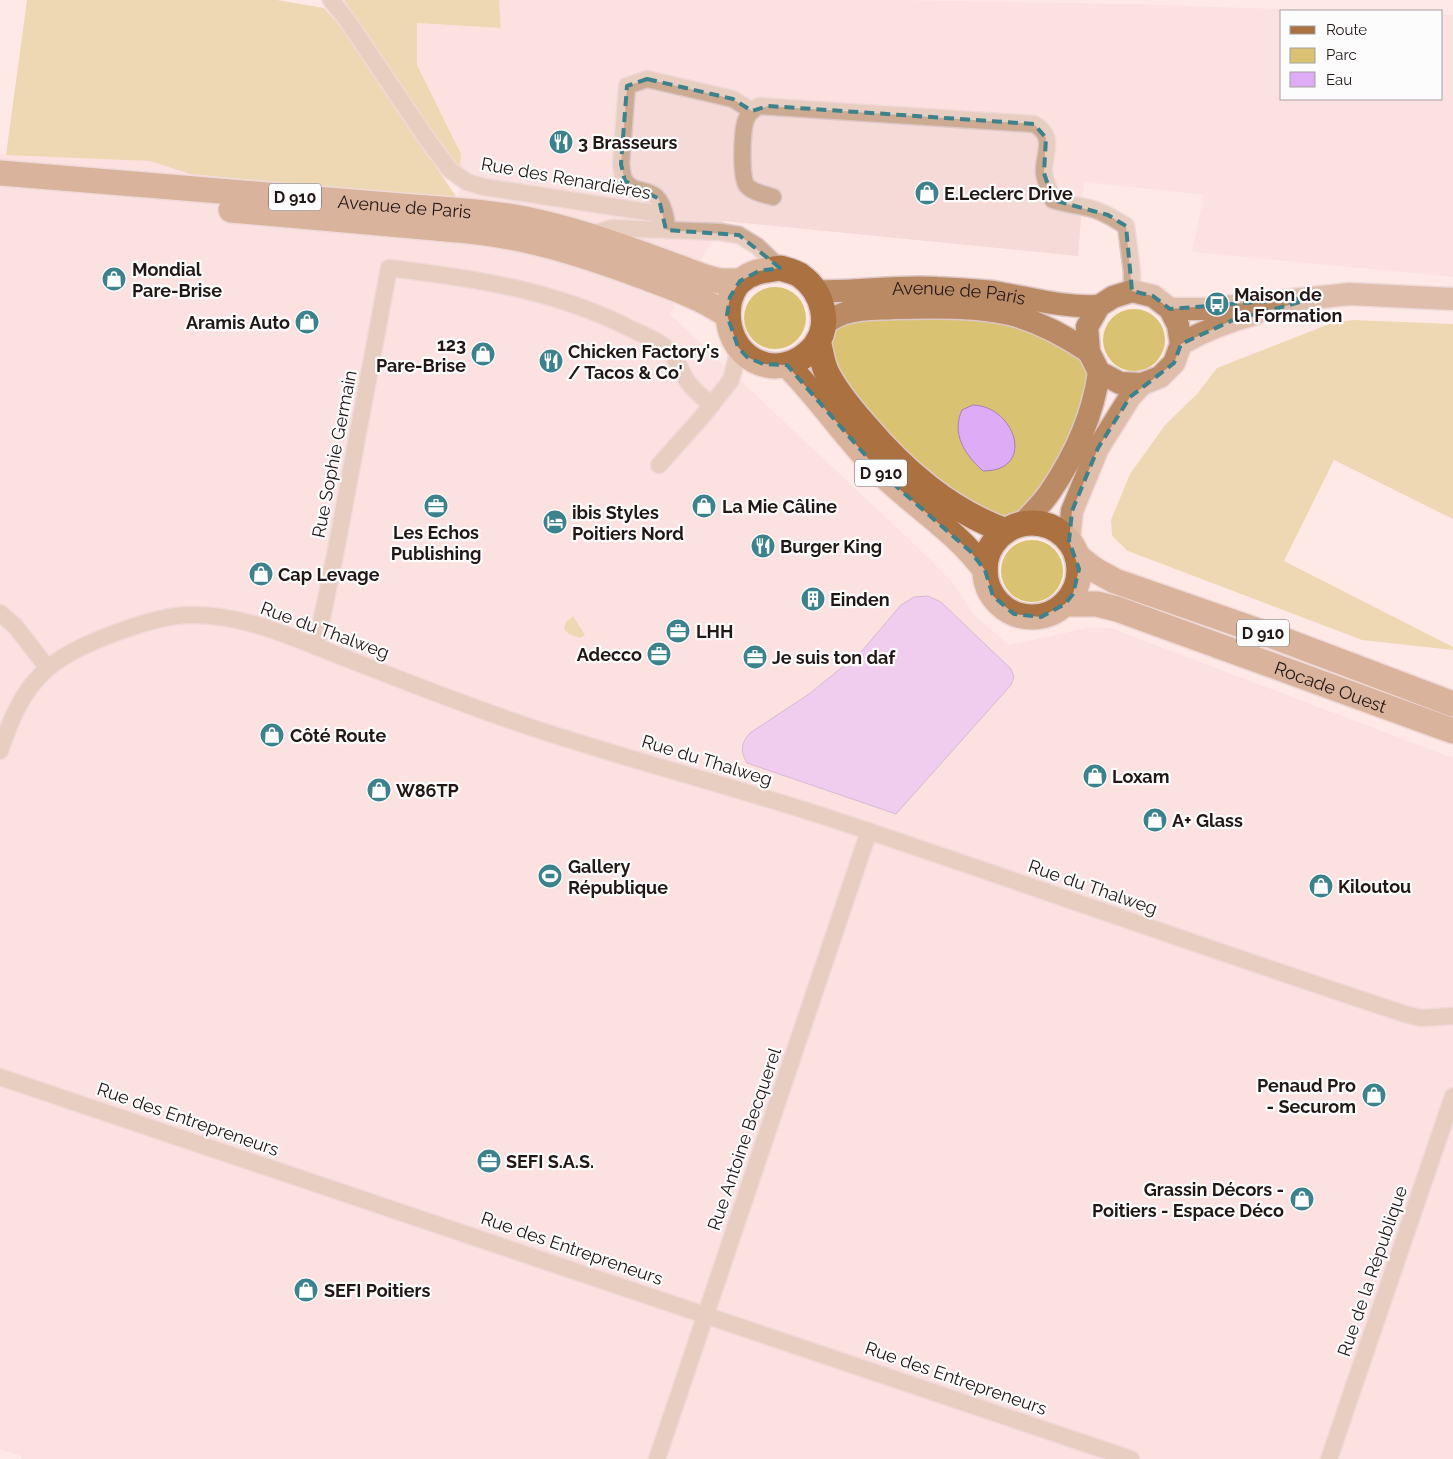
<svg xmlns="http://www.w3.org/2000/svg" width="1453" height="1459" font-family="Raleway,sans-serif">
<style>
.built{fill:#f5dad8}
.green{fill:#d9c373}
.water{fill:#deacf6;stroke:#a67fb3}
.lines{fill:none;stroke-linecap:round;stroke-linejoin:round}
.street-casing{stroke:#dcc7c6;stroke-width:19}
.secondary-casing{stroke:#dcc7c6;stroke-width:25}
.primary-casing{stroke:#dcc7c6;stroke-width:28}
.street{stroke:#cdab92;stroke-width:16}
.secondary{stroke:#ba8a64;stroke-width:22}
.primary{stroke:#ab7140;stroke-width:25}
.marked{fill:none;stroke:#3c828d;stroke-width:4;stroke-dasharray:10 6;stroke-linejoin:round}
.labels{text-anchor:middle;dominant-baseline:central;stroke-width:4.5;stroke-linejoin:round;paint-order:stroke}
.shield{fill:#fcfcfc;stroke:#645c5b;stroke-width:1}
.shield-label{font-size:16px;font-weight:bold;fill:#231716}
.poi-label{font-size:18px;font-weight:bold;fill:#231716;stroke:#fcfcfc;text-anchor:start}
.street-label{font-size:18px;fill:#231716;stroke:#fcfcfc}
</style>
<rect width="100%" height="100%" fill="#ffe9e7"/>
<path class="built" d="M499 0H898L1132 4 1335 11H1282V99H1442V15H1453V277L1192 252 1204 195 1084 182 1078 256 724 221 670 314 928 557 953 583 976 617 1009 645 1092 627 1111 628 1453 758V1459H21V1456L0 1449V154L150 161 190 174 458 201 461 154 417 65V23L501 28Z"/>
<g class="green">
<path d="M27 0H277L324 8 344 30 459 201 190 174 150 161 6 155Z"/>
<path d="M344 0H499L501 28 417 23V65L461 154 460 171 447 159Z"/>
<circle cx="775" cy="318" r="31"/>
<circle cx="1134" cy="340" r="31"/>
<path d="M921 316 1012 323 1076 351 1089 372 1090 387 1064 453 1026 511 1008 517H992L936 484 875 423 832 361 831 337 838 327 849 320Z"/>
<path d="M1353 320 1453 324V519L1334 460 1284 561 1453 647V650L1362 640 1128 551 1112 536 1111 520 1130 474 1165 425 1197 394 1217 368 1332 323Z"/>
<circle cx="1032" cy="571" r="31"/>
<path d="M573 616 585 635 580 638 569 634 564 629 566 622Z"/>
</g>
<g class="water">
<path d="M973 405C1015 406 1037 471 983 471 965 455 951 434 962 410Z"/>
<path d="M928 596 941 602 1011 669 1014 677 1011 685 896 814 747 763C740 751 741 743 750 733L809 694 861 652 901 605 914 597Z"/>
</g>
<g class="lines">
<defs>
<g id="street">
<path d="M331 0 347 20 429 142 450 170 467 182 484 187 654 213 666 220V230"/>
<path d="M773 197C764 194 754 193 747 186 740 178 742 130 746 120 748 113 754 109 759 106L1034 124C1057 137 1043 154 1044 173 1045 182 1051 191 1053 200 1065 204 1077 205 1089 208 1103 211 1114 219 1126 226L1132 272V291"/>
<path d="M666 220C659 178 635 200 624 179 622 174 622 169 621 164L627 86 647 79 733 99 752 111"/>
<path d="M588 235 613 228 720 232 739 235 757 246 780 268"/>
<path d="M659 465 701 418 731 380 736 361 738 347"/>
<path d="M0 613 15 626 47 667"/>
<path d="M316 647 337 545 389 268C472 278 556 290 631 329 642 334 655 339 665 347 676 356 680 370 687 381 694 391 703 398 712 405"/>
<path d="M0 751C24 679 47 658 118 632 142 623 167 615 192 615 246 615 291 637 340 656 407 682 474 709 542 731 637 762 734 787 829 818 1022 882 1213 951 1405 1014L1421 1018 1453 1016"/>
<path d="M0 1077 1131 1459"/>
<path d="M657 1459 869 831"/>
<path d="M1329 1459 1453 1096"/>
</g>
<g id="secondary">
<path id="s1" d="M815 291C856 293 897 285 937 288 956 289 975 290 994 292 1030 298 1063 308 1099 306"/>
<path d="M1132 291 1153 296 1170 309 1178 325 1181 344 1174 363 1160 377 1142 384 1120 383 1099 372 1089 352 1087 327 1099 306 1113 297Z"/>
<path d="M1170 309H1204L1350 294 1453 299"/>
<path d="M824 323C831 320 838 315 845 313 861 308 878 309 894 308 930 307 982 306 1017 316 1043 324 1067 337 1089 352"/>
<path d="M1181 344C1205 330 1229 321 1255 314"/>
<path d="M1022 524C1031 514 1042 504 1050 492 1074 457 1093 415 1099 372"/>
<path d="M1069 541 1072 511 1098 448 1130 397 1142 384"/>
</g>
<g id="primary">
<path id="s2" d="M0 173 413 207C453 210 495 212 534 221 593 234 651 257 708 278L720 281H740"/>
<path d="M231 210 469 231C528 237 581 254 636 274 668 286 699 296 727 315"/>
<path d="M780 268C787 270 796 272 801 276 823 292 832 325 814 347 777 388 721 357 729 304 730 297 735 285 741 281 752 271 766 270 780 268Z"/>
<path d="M818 341C821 351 822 362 826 371 835 390 850 408 864 424 903 470 948 510 1006 531"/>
<path d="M787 365C820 398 846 438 879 471 913 505 957 531 985 570"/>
<circle cx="1032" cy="570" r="47"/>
<path d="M1077 556 1095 570 1115 581 1281 639 1453 704"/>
<path id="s3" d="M1065 604H1097L1117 609 1453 731"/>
</g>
</defs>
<use href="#street" class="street-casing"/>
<use href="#secondary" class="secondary-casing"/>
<use href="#primary" class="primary-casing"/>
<use href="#street" class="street"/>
<use href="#secondary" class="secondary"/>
<use href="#primary" class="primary"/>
</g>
<path d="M0 0H1453V1459H0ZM647 79 733 99 752 111 768 106 1034 124 1046 138 1044 173 1053 200 1108 215 1126 226 1132 291 1153 296 1170 309 1319 297 1233 320 1181 344 1174 363 1130 397 1098 448 1072 511 1069 541 1079 569 1073 594 1065 604 1041 617 1014 614 993 596 985 570 970 551 880 472 787 365 763 364 747 357 738 347 727 315 730 297 740 281 759 271 780 268 739 235 666 230 659 199 625 181 621 164 627 86Z" fill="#ffe9e7" fill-opacity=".55" fill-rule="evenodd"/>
<path class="marked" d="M647 79 733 99 752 111 768 106 1034 124 1046 138 1044 173 1053 200 1108 215 1126 226 1132 291 1153 296 1170 309 1319 297 1233 320 1181 344 1174 363 1130 397 1098 448 1072 511 1069 541 1079 569 1073 594 1065 604 1041 617 1014 614 993 596 985 570 970 551 880 472 787 365 763 364 747 357 738 347 727 315 730 297 740 281 759 271 780 268 739 235 666 230 659 199 625 181 621 164 627 86Z"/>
<defs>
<symbol id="restaurant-disc" viewBox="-11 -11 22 22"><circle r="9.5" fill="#3c828d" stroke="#fcfcfc"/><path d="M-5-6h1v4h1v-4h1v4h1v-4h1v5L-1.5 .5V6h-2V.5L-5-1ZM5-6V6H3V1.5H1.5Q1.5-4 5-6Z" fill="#fff"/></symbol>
<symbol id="shop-disc" viewBox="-11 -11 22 22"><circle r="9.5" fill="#3c828d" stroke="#fcfcfc"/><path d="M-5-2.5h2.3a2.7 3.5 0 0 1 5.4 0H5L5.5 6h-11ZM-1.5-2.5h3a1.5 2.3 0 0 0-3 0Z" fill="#fff"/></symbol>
<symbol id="bus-disc" viewBox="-11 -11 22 22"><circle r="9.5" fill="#3c828d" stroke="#fcfcfc"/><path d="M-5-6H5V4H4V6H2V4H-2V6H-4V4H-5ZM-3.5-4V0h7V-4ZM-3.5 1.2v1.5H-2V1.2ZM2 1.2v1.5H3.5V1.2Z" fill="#fff"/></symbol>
<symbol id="office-disc" viewBox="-11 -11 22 22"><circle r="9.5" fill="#3c828d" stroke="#fcfcfc"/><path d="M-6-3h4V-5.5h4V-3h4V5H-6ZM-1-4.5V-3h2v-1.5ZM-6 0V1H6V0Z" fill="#fff"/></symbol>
<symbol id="hotel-disc" viewBox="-11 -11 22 22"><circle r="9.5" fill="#3c828d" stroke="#fcfcfc"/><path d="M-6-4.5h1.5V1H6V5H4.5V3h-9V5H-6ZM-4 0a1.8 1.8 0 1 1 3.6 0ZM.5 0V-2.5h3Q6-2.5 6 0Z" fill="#fff"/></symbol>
<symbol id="building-disc" viewBox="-11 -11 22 22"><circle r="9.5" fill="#3c828d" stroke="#fcfcfc"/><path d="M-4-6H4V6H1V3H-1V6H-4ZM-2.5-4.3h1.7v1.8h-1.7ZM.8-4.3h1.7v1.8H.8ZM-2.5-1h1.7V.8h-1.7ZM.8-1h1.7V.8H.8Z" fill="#fff"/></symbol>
<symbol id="stadium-disc" viewBox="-11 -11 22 22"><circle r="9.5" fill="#3c828d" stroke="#fcfcfc"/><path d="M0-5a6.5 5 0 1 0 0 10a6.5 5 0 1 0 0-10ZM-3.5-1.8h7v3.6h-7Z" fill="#fff"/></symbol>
</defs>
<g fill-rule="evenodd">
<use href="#restaurant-disc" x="547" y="128" width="28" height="28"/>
<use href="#shop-disc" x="913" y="179" width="28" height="28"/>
<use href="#shop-disc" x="100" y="265" width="28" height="28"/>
<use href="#bus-disc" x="1203" y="290" width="28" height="28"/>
<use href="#shop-disc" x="293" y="308" width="28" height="28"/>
<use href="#shop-disc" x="469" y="340" width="28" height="28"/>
<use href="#restaurant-disc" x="537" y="347" width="28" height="28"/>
<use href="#office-disc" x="422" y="492" width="28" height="28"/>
<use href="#shop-disc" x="690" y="492" width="28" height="28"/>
<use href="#hotel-disc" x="541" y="508" width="28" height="28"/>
<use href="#restaurant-disc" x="749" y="532" width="28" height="28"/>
<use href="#shop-disc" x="247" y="560" width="28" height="28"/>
<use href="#building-disc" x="799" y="585" width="28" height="28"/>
<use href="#office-disc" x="664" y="617" width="28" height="28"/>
<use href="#office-disc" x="645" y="640" width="28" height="28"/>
<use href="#office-disc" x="741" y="643" width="28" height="28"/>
<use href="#shop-disc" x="258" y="721" width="28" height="28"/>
<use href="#shop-disc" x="1081" y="762" width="28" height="28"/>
<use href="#shop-disc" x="365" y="776" width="28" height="28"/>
<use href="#shop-disc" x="1141" y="806" width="28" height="28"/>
<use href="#stadium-disc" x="536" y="862" width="28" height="28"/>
<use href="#shop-disc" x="1307" y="872" width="28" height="28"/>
<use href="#shop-disc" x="1360" y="1081" width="28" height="28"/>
<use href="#office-disc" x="475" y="1147" width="28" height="28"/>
<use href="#shop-disc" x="1288" y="1185" width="28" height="28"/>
<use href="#shop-disc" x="292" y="1276" width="28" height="28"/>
</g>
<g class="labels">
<g class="shield">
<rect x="269" y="183.5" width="52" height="27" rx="4"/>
<rect x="855" y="459.5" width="52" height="27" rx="4"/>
<rect x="1237" y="619.5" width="52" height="27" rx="4"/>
</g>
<g class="shield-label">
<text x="295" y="197">D 910</text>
<text x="881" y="473">D 910</text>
<text x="1263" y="633">D 910</text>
</g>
<g class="poi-label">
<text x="578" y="142">3 Brasseurs</text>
<text x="944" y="193">E.Leclerc Drive</text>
<text x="132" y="269">Mondial<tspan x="132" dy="21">Pare-Brise</tspan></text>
<text x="1234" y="294">Maison de<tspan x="1234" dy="21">la Formation</tspan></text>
<text x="290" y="322" text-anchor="end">Aramis Auto</text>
<text x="466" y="344" text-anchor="end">123<tspan x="466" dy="21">Pare-Brise</tspan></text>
<text x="568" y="351">Chicken Factory's<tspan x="568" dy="21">/ Tacos &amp; Co'</tspan></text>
<text x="722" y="506">La Mie Câline</text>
<text x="572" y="512">ibis Styles<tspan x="572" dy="21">Poitiers Nord</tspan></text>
<text x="436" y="532" text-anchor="middle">Les Echos<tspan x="436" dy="21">Publishing</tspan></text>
<text x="780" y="546">Burger King</text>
<text x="278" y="574">Cap Levage</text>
<text x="830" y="599">Einden</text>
<text x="696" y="631">LHH</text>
<text x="642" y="654" text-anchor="end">Adecco</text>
<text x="772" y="657">Je suis ton daf</text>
<text x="290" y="735">Côté Route</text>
<text x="1112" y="776">Loxam</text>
<text x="396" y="790">W86TP</text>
<text x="1172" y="820">A+ Glass</text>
<text x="568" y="866">Gallery<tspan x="568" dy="21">République</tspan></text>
<text x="1338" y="886">Kiloutou</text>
<text x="1356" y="1085" text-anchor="end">Penaud Pro<tspan x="1356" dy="21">- Securom</tspan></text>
<text x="506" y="1161">SEFI S.A.S.</text>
<text x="1284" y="1189" text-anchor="end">Grassin Décors -<tspan x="1284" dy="21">Poitiers - Espace Déco</tspan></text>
<text x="324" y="1290">SEFI Poitiers</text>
</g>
<g class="street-label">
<text transform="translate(566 178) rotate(10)">Rue des Renardières</text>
<text stroke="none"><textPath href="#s2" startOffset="406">Avenue de Paris</textPath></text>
<text stroke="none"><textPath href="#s1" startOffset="144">Avenue de Paris</textPath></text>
<text transform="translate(334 454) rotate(-79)">Rue Sophie Germain</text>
<text transform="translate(325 630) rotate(20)">Rue du Thalweg</text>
<text stroke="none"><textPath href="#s3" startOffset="280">Rocade Ouest</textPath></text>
<text transform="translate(707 760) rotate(17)">Rue du Thalweg</text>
<text transform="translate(1093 887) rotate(19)">Rue du Thalweg</text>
<text transform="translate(188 1119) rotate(19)">Rue des Entrepreneurs</text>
<text transform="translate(744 1139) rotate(-71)">Rue Antoine Becquerel</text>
<text transform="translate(572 1248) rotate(19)">Rue des Entrepreneurs</text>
<text transform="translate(1372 1271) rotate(-71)">Rue de la République</text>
<text transform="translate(956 1378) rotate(19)">Rue des Entrepreneurs</text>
</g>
</g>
<rect x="1280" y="10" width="162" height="90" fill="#fcfcfc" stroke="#a5a0a0"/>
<rect x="1290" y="26" width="25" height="8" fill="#ab7140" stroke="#a5a0a0"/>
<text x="1326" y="35" font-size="15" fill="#231716">Route</text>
<rect x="1290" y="48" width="25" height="15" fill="#d9c373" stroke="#a5a0a0"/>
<text x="1326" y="60" font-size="15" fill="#231716">Parc</text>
<rect x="1290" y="72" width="25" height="15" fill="#deacf6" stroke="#a5a0a0"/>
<text x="1326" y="85" font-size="15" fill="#231716">Eau</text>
</svg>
